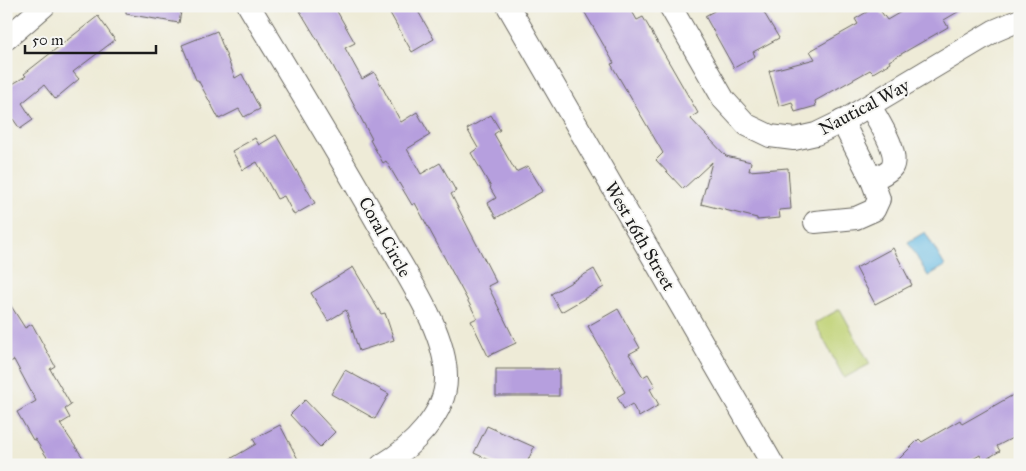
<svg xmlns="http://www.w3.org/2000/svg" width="1026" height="471" font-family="'IM FELL Great Primer',serif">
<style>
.green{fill:#c0d275;stroke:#6e7748}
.water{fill:#67bbe3;stroke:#426c80}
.building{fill:#b69fde}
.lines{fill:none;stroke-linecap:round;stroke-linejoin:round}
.minor-casing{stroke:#66645d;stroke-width:24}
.minor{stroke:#fff;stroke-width:22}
.labels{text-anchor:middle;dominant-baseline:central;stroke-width:4;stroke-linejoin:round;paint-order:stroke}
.street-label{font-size:18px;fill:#1c1c1c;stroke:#f6f6f2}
</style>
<rect width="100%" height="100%" fill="#f6f6f2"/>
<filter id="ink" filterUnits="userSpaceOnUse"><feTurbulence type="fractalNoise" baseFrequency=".02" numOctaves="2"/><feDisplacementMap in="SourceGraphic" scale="10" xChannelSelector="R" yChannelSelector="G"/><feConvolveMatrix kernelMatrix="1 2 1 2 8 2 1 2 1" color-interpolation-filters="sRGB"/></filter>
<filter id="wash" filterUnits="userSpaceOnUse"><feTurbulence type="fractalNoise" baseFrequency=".0096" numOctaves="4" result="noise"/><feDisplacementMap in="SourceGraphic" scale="20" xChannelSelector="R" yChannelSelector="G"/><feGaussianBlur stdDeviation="1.12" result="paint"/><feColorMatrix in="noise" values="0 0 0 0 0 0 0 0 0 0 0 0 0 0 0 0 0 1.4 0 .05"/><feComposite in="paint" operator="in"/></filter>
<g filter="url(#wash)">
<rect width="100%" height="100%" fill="#eeebd7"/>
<path class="green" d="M840 309 870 364 844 378 815 323Z"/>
<path class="water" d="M925 232 945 266 928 276 908 242Z"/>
<g id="blocks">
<g class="building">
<path d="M126 6H182L179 23 126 14Z"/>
<path d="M297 6H334L355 43 345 48 362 79 374 72 401 122 417 112 430 135 407 149 421 174 440 163 456 191 451 194 496 282 488 286 516 343 488 356 471 321 477 318 415 203 412 205 386 161 383 163 370 140 372 139 333 66Z"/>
<path d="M386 6H415L434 39 412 52Z"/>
<path d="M581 6H629L637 20 643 17 698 113 690 118 726 156 751 162 749 171 788 168 791 209 779 210 780 218 757 220V218L701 204 712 162 683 189 656 160 663 153 611 64 614 63Z"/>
<path d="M723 6H760L779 38 753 52 755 56 734 68 705 16Z"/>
<path d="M877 6 887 20 911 6H968L944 20 948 27 889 61 890 63 873 73 870 70 815 101 816 106 795 112 792 102 779 106 769 71 815 59 810 51 858 24 855 19Z"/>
<path d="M98 16 115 40 73 72 79 79 55 99 44 85 22 103 33 120 20 129 13 119 6 123V88L26 76 24 74Z"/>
<path d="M217 31 235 78 242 74 260 109 244 117 239 109 219 119 198 80H196L182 45Z"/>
<path d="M491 115 500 130 494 134 516 172 528 166 543 191 496 218 488 203 496 198 490 188 491 187 471 153 478 148 467 129Z"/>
<path d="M276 135 315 203 294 215 284 196 277 199 257 162 243 170 232 151 255 138 259 145Z"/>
<path d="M893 248 912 285 875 304 856 268Z"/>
<path d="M353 267 381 314 385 313 394 340 359 351 346 310 328 321 311 293Z"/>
<path d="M594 269 604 287 561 312 551 294Z"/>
<path d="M6 298 25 328 32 324 55 366 50 369 71 405 65 409 70 418 60 424 88 465H52L35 439 33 440 17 412 36 401 14 360 6 364Z"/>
<path d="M618 309 640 348 629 354 643 377 648 374 655 386 650 389 659 405 639 417 632 404 624 409 617 397 625 392 588 326Z"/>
<rect x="496" y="369" width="63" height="27"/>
<path d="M345 370 389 394 375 419 331 394Z"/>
<path d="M1020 391V434L997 446 1000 451 983 461 980 455 963 465H893L919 439 922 442 960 420 962 424Z"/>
<path d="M305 400 335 432 320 447 290 415Z"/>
<path d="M280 425 301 465H220L256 444 253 439Z"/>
<path d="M487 426 534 447 526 465H500L474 453Z"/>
</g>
</g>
</g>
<g filter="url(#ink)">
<use href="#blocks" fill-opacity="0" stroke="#66645d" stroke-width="1"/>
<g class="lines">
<defs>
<g id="minor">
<path d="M249 6C297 86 345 164 390 245 411 282 446 334 446 377 447 414 411 448 382 465"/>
<path d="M508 6 773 465"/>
<path d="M670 6 724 100 747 125 770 136 794 139 816 134 845 120 994 31 1020 20"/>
<path d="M6 39 44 6"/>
<path d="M870 106C877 119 900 153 892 167 888 173 878 176 872 180"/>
<path d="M815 222 856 218 874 210 879 199 872 180 842 121"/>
</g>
</defs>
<use href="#minor" class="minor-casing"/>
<use href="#minor" class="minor"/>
</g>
</g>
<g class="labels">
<g class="street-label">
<text transform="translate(864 107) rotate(-28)">Nautical Way</text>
<text transform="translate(640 236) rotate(60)">West 16th Street</text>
<text transform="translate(385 237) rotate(61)">Coral Circle</text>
</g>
</g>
<rect width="1026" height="471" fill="none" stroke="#f6f6f2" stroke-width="25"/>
<path d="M25 45v8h131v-8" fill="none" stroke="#1c1c1c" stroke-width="2.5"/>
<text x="32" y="45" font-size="15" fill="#1c1c1c" stroke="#f6f6f2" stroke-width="4" paint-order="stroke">50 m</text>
</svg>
